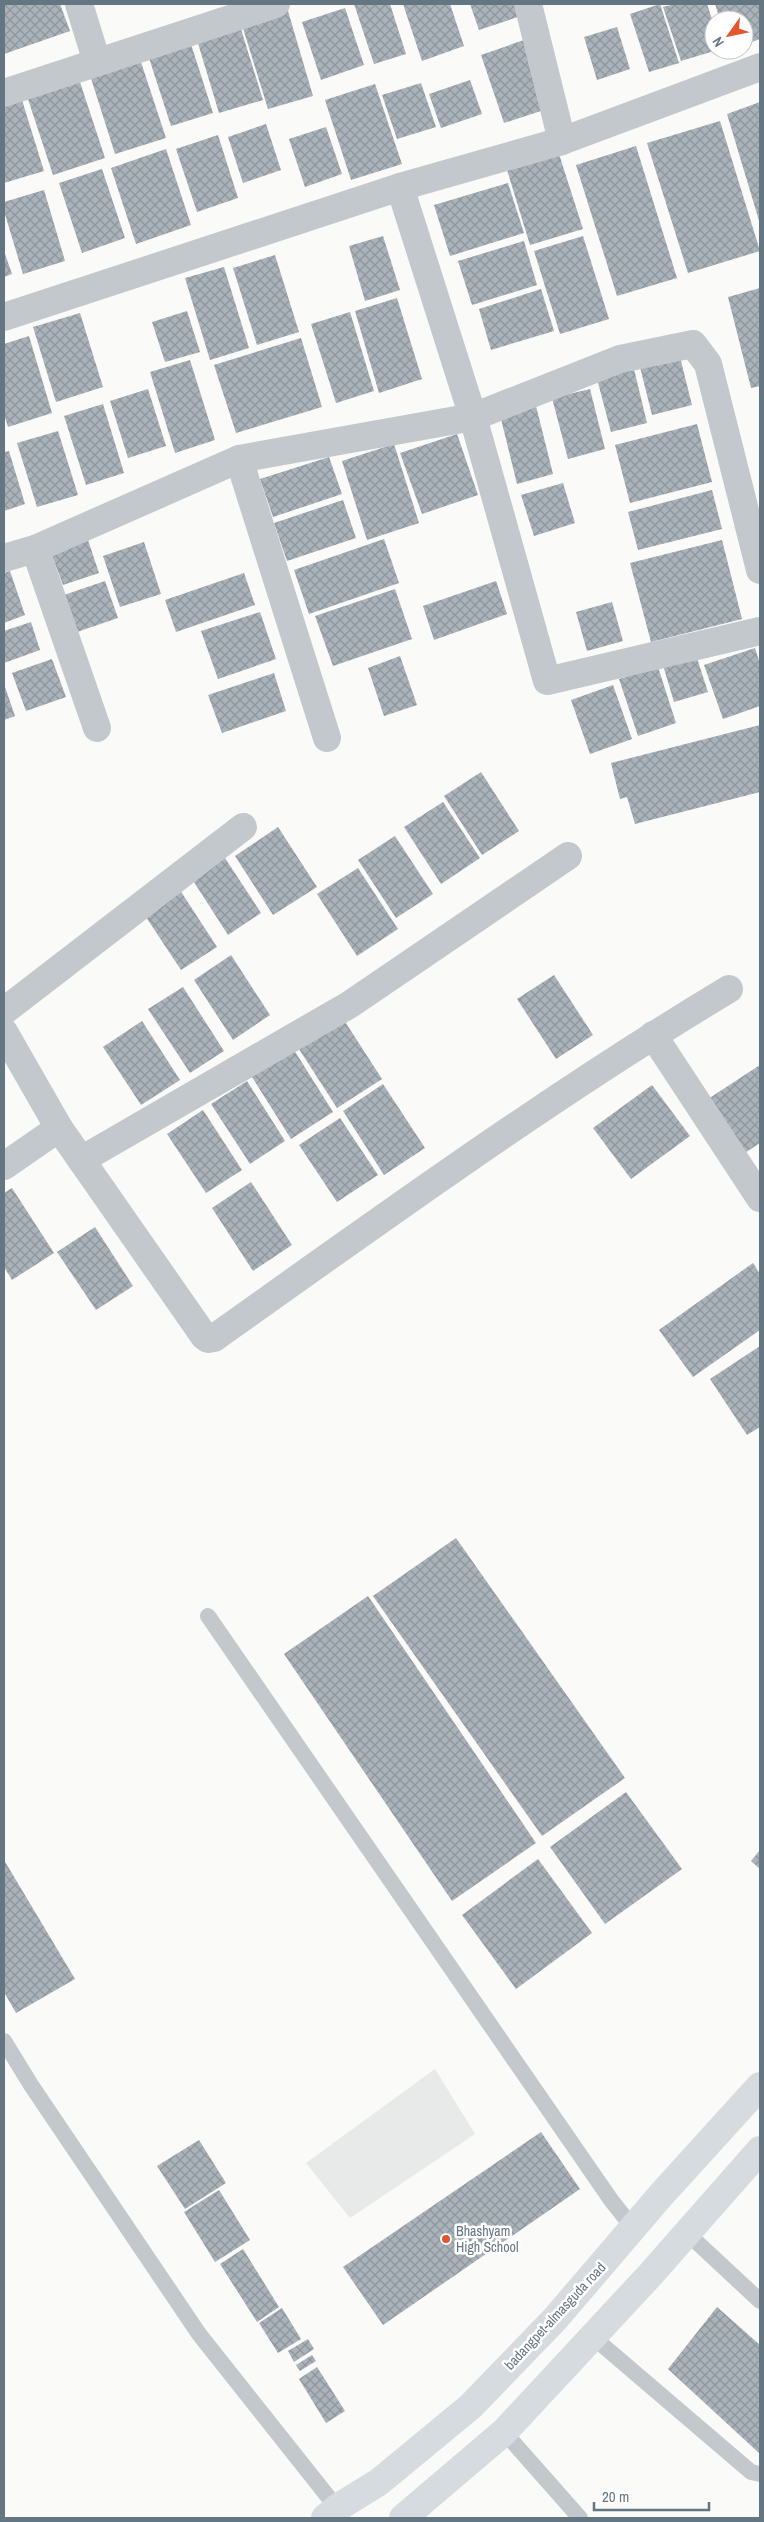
<svg xmlns="http://www.w3.org/2000/svg" width="764" height="2522" font-family="'Archivo Narrow',sans-serif">
<style>
.built{fill:#e8e9e9}
.building{fill:url(#building-cross-hatch)}
.lines{fill:none;stroke-linecap:round;stroke-linejoin:round}
.lane{stroke:#c3c8cc;stroke-width:16}
.street{stroke:#c3c8cc;stroke-width:28}
.secondary{stroke:#d6dbdf;stroke-width:28}
.poi-dot{fill:#e4572e;stroke:#fff;stroke-width:2}
.labels{text-anchor:middle;dominant-baseline:central;stroke-width:5;stroke-linejoin:round;paint-order:stroke}
.poi-label{font-size:14px;fill:#657683;stroke:#fff;text-anchor:start}
.street-label{font-size:14px;fill:#657683;stroke:#fff}
</style>
<defs>
<pattern id="building-cross-hatch" width="8" height="8" patternUnits="userSpaceOnUse" patternTransform="scale(1.25)"><rect width="8" height="8" fill="#aab3b9"/><path d="M0 0l8 8M0 8l8-8" fill="none" stroke="#8e969c"/></pattern>
</defs>
<rect width="100%" height="100%" fill="#fafaf8"/>
<path class="built" d="M435 2069 475 2134 350 2218 306 2163Z"/>
<g class="building">
<path d="M4 4H60L70 31 4 54Z"/>
<path d="M354 4H390L406 54 374 64Z"/>
<path d="M403 4H450L464 46 422 61Z"/>
<path d="M470 4H517L521 16 479 30Z"/>
<path d="M660 4 679 63 649 72 630 14Z"/>
<path d="M675 4H707L714 25V51L681 61 663 7Z"/>
<path d="M715 4H760V39L744 45V20H720Z"/>
<path d="M345 8 364 65 321 80 302 22Z"/>
<path d="M288 11 313 96 268 109 242 25Z"/>
<path d="M240 26 263 100 219 113 197 40Z"/>
<path d="M617 27 630 69 597 80 584 37Z"/>
<path d="M524 40 547 109 504 123 481 55Z"/>
<path d="M191 44 213 113 171 126 149 58Z"/>
<path d="M139 56 166 138 115 154 89 72Z"/>
<path d="M77 73 105 158 53 175 25 90Z"/>
<path d="M470 80 482 114 441 128 429 94Z"/>
<path d="M421 83 436 127 397 139 382 95Z"/>
<path d="M375 84 402 164 351 180 325 100Z"/>
<path d="M21 97 44 171 4 183V103Z"/>
<path d="M760 102V224L727 114Z"/>
<path d="M720 121 760 251 688 273 647 143Z"/>
<path d="M266 124 281 170 243 183 228 137Z"/>
<path d="M326 127 342 174 305 187 289 139Z"/>
<path d="M218 135 238 198 197 212 176 149Z"/>
<path d="M636 146 677 278 617 296 576 165Z"/>
<path d="M166 149 191 225 136 244 111 168Z"/>
<path d="M559 154 583 229 530 245 507 170Z"/>
<path d="M102 169 125 238 82 253 59 183Z"/>
<path d="M508 183 524 233 450 256 434 205Z"/>
<path d="M44 190 65 261 23 274 4 211V202Z"/>
<path d="M383 236 400 290 365 301 349 246Z"/>
<path d="M583 236 609 319 560 334 534 251Z"/>
<path d="M524 241 537 285 472 305 458 261Z"/>
<path d="M4 251 12 274 4 277Z"/>
<path d="M275 255 299 332 257 345 233 268Z"/>
<path d="M224 267 249 348 210 360 185 278Z"/>
<path d="M760 288V386L751 388 728 297Z"/>
<path d="M541 289 554 331 491 350 479 309Z"/>
<path d="M397 298 422 379 379 393 355 311Z"/>
<path d="M187 311 200 352 165 362 152 322Z"/>
<path d="M350 312 374 391 336 403 311 324Z"/>
<path d="M80 313 103 387 56 402 33 327Z"/>
<path d="M29 336 52 413 8 427 4 415V344Z"/>
<path d="M301 338 322 407 236 433 214 365Z"/>
<path d="M678 349 692 405 652 415 638 359Z"/>
<path d="M190 360 215 440 175 453 150 372Z"/>
<path d="M633 365 647 423 611 432 596 375Z"/>
<path d="M148 389 166 446 128 458 110 401Z"/>
<path d="M590 389 605 449 568 459 552 398Z"/>
<path d="M535 402 553 474 517 484 499 411Z"/>
<path d="M103 404 124 473 86 485 64 416Z"/>
<path d="M697 424 712 482 630 503 615 445Z"/>
<path d="M58 431 78 495 37 507 17 443Z"/>
<path d="M457 434 478 495 422 514 400 453Z"/>
<path d="M394 444 419 523 367 540 342 461Z"/>
<path d="M9 451 25 504 4 511V452Z"/>
<path d="M329 457 342 494 273 517 260 479Z"/>
<path d="M563 483 575 523 534 536 521 495Z"/>
<path d="M712 490 722 529 638 550 628 512Z"/>
<path d="M343 500 356 538 287 561 274 523Z"/>
<path d="M384 539 399 583 309 614 294 570Z"/>
<path d="M88 540 99 573 63 585 51 553Z"/>
<path d="M722 540 742 619 651 642 630 563Z"/>
<path d="M144 542 161 594 120 607 103 556Z"/>
<path d="M10 571 25 615 4 623V573Z"/>
<path d="M244 573 255 605 176 632 165 600Z"/>
<path d="M105 581 118 618 77 632 64 595Z"/>
<path d="M496 581 507 614 434 640 423 606Z"/>
<path d="M395 589 412 639 333 666 315 616Z"/>
<path d="M612 602 623 641 587 651 576 612Z"/>
<path d="M260 612 276 659 218 679 201 631Z"/>
<path d="M31 622 40 650 4 663V631Z"/>
<path d="M755 648 760 664V706L723 719 704 665Z"/>
<path d="M695 652 708 692 674 702 662 662Z"/>
<path d="M400 656 417 705 384 716 368 668Z"/>
<path d="M52 659 66 697 26 711 12 673Z"/>
<path d="M658 667 676 723 638 736 619 679Z"/>
<path d="M274 673 286 711 222 733 208 695Z"/>
<path d="M4 684 15 716 4 720Z"/>
<path d="M613 685 632 739 590 754 571 700Z"/>
<path d="M760 725V792L635 824 627 797 620 799 611 763Z"/>
<path d="M481 772 519 831 482 855 444 796Z"/>
<path d="M443 802 480 858 441 884 404 827Z"/>
<path d="M278 827 317 887 273 915 235 856Z"/>
<path d="M395 836 433 894 396 918 358 860Z"/>
<path d="M225 858 261 913 228 935 192 879Z"/>
<path d="M358 868 398 929 357 956 317 894Z"/>
<path d="M176 884 217 947 181 970 140 908Z"/>
<path d="M231 955 270 1015 233 1040 194 980Z"/>
<path d="M554 975 593 1035 556 1059 517 999Z"/>
<path d="M183 987 224 1051 190 1073 148 1009Z"/>
<path d="M342 1017 382 1079 337 1108 297 1046Z"/>
<path d="M142 1021 180 1080 141 1105 103 1047Z"/>
<path d="M294 1050 333 1112 291 1139 252 1077Z"/>
<path d="M760 1065V1143L740 1156 705 1101Z"/>
<path d="M247 1081 285 1141 250 1164 211 1104Z"/>
<path d="M383 1084 425 1148 384 1175 343 1111Z"/>
<path d="M652 1085 690 1136 631 1179 593 1128Z"/>
<path d="M203 1110 242 1170 206 1193 167 1134Z"/>
<path d="M340 1118 378 1175 337 1202 299 1145Z"/>
<path d="M251 1182 292 1245 253 1271 212 1208Z"/>
<path d="M12 1188 54 1253 12 1280 4 1267V1193Z"/>
<path d="M95 1227 133 1286 96 1310 57 1252Z"/>
<path d="M753 1263 760 1274V1330L693 1377 659 1330Z"/>
<path d="M760 1346V1427L747 1435 710 1379Z"/>
<path d="M456 1538 625 1778 542 1836 373 1596Z"/>
<path d="M368 1596 536 1843 452 1901 284 1654Z"/>
<path d="M626 1792 682 1869 605 1924 550 1847Z"/>
<path d="M760 1850V1869L751 1861Z"/>
<path d="M538 1859 592 1933 516 1989 462 1915Z"/>
<path d="M4 1860 75 1979 16 2013 4 1992Z"/>
<path d="M541 2132 580 2189 383 2325 343 2267Z"/>
<path d="M199 2140 226 2183 185 2209 157 2166Z"/>
<path d="M219 2190 250 2240 215 2262 184 2212Z"/>
<path d="M243 2249 279 2307 257 2322 220 2264Z"/>
<path d="M717 2307 760 2345V2454L668 2369Z"/>
<path d="M282 2308 301 2339 278 2353 259 2323Z"/>
<path d="M308 2339 314 2349 294 2362 288 2351Z"/>
<path d="M312 2355 316 2361 300 2371 296 2365Z"/>
<path d="M317 2367 345 2411 326 2423 299 2379Z"/>
</g>
<g class="lines">
<g class="lane">
<path d="M208 1616 611 2200 634 2229"/>
<path d="M4 2041 31 2085 199 2334 337 2508"/>
<path d="M687 2233 760 2301"/>
<path d="M593 2337 751 2472 760 2474"/>
<path d="M504 2432 580 2518"/>
</g>
<g class="street">
<path d="M79 4 97 62"/>
<path d="M528 4 562 141"/>
<path d="M4 93 276 4"/>
<path d="M400 187 473 417 547 681 760 631"/>
<path d="M4 317 400 187 562 141 760 67"/>
<path d="M239 459 327 738"/>
<path d="M35 549 97 728"/>
<path d="M4 558 35 549 239 459 473 417 620 359 693 344 708 364 760 570"/>
<path d="M4 1011 243 827"/>
<path d="M4 1032 59 1128"/>
<path d="M653 1035 760 1198"/>
<path d="M81 1160 349 1005 568 856"/>
<path d="M4 1166 59 1128 204 1336 208 1339 214 1338C383 1218 551 1096 729 989"/>
</g>
<g class="secondary">
<path d="M325 2518 337 2508 379 2482 471 2406 555 2319 661 2195 760 2086"/>
<path d="M403 2518 504 2432 650 2275 760 2150"/>
</g>
</g>
<circle class="poi-dot" cx="446" cy="2239" r="5"/>
<g class="labels">
<g class="poi-label">
<text x="456" y="2231">Bhashyam<tspan x="456" dy="16">High School</tspan></text>
</g>
<g class="street-label">
<text transform="translate(555 2316) rotate(-47)">badangpet-almasguda road</text>
</g>
</g>
<rect width="764" height="2522" fill="none" stroke="#657683" stroke-width="10"/>
<g transform="translate(729 35) rotate(237)"><circle r="24" fill="#ffffff" stroke="#c1c8cd"/>
<path d="M0-4L9 19L0 12L-9 19Z" fill="#e4572e"/>
<text y="-8" font-size="14" font-weight="bold" text-anchor="middle" fill="#657683">N</text>
</g>
<path d="M594 2502v8h115v-8" fill="none" stroke="#657683" stroke-width="2.5"/>
<text x="602" y="2502" font-size="15" fill="#657683" stroke="#ffffff" stroke-width="4" paint-order="stroke">20 m</text>
</svg>
